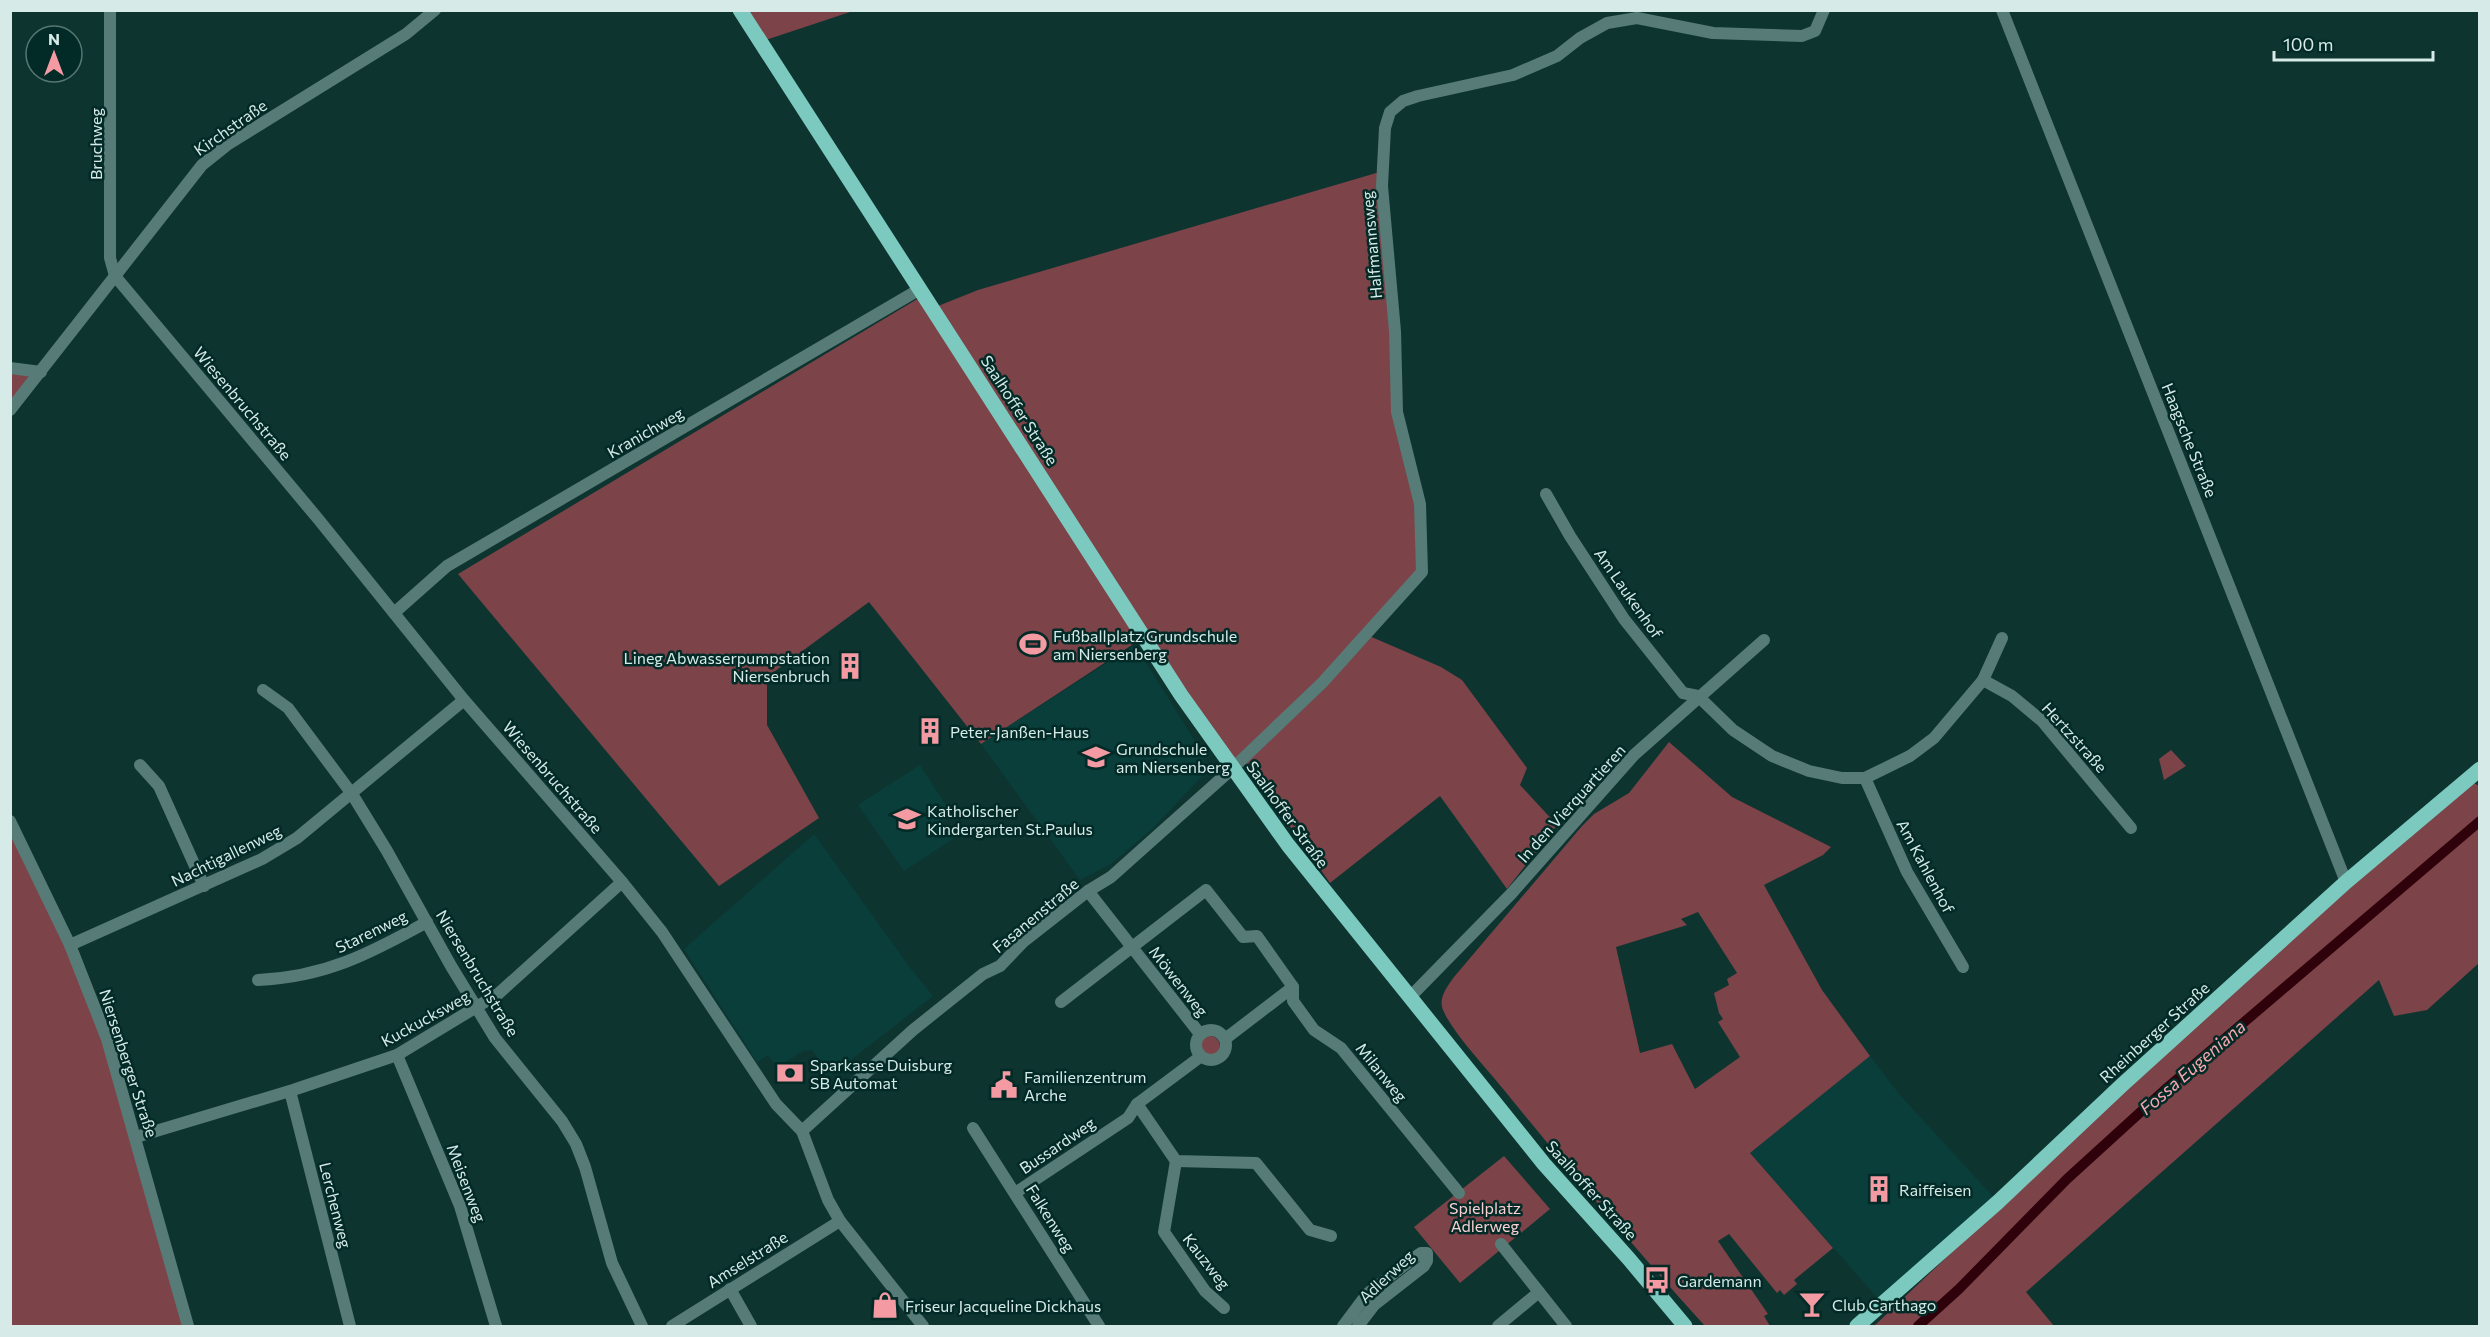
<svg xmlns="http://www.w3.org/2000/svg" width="2490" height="1337" font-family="Commissioner,sans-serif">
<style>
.built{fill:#0a3e3b}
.green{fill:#7c4349;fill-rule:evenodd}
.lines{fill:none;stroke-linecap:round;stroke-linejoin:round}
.canal{stroke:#2e010b;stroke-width:10}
.minor{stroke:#577b76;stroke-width:12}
.major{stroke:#7bc9bf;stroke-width:15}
.labels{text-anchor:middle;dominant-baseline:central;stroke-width:5;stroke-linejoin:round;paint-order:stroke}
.street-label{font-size:16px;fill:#d6eae7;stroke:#022a26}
.poi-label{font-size:16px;fill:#d6eae7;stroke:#022a26;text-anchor:start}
.park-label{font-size:16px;fill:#fbd0d2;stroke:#022a26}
.water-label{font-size:18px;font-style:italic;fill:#f9a6ae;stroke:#022a26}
</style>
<rect width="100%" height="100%" fill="#0e3430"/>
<g class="built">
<path d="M1135 645 1195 741 1208 770 1152 829 1111 864 1080 880 981 744Z"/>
<path d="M920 765 952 815 943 822 953 839 904 871 858 805Z"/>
<path d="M814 834 911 969 933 996 830 1076 812 1050 803 1051 777 1067 768 1055 757 1062 684 949Z"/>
<path d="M1870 1056 1900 1095 1998 1202 1883 1304 1750 1153Z"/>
</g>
<g class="green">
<path d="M740 11H853L760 42Z"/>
<path d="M1383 171 1397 417 1419 504 1422 578 1367 635 1441 667 1462 680 1527 768 1520 785 1557 825 1507 889 1440 796 1330 883 1244 761 1233 768 1144 637 981 744 869 602 767 677V725L819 818 719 886 458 574 924 295 933 308 978 290Z"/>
<path d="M11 368 41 372 11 410Z"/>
<path d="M1669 742 1732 797 1831 847 1823 855 1764 885 1822 990 1870 1056 1750 1153 1833 1248 1794 1280 1797 1284 1784 1295 1780 1290 1777 1293 1729 1234 1718 1241 1768 1314 1764 1316 1770 1326H1705C1636 1250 1569 1170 1504 1090 1488 1070 1452 1032 1443 1010 1438 998 1447 987 1454 977L1582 826 1594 814 1629 793ZM1698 912 1737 973 1727 979 1729 985 1714 993 1719 1013 1723 1019 1718 1022 1740 1057 1695 1089 1672 1044 1640 1053 1616 947 1687 925 1681 919Z"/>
<path d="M2171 750 2186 766 2164 780 2159 759Z"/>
<path d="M2474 783 2479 786V963L2427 1010 2394 1016 2379 980 2026 1292 2054 1326H1874L2064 1146 2349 888Z"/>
<path d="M10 824 69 949 136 1136 189 1326H11Z"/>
<circle cx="1210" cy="1046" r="10"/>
<path d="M1504 1156 1550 1209 1460 1283 1414 1227Z"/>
</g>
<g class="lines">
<path class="canal" d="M1918 1326 1959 1289 2067 1179 2168 1087 2480 821"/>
<g class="minor">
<path d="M110 10V258L115 276 319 520 464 700 622 882 662 932 776 1104 802 1131 828 1200 840 1221 923 1326"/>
<path d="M2002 10 2346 882"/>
<path d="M10 368 41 372"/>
<path d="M10 410 202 165 227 145 406 34 435 10"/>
<path d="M1546 494 1570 536 1624 619 1683 693 1698 696"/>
<path d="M394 613 447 566 920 289"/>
<path d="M1983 680 2012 696 2042 721 2131 828"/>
<path d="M263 690 288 708 352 794 387 851 451 966 495 1038 562 1121 576 1144 585 1167 612 1263 642 1326"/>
<path d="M1698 696 1733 730 1772 756 1809 771 1842 778H1865L1910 756 1934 738 1983 680 2002 638"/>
<path d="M140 765 159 786 204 886"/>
<path d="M1865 778 1907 872 1963 967"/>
<path d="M10 821 70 945 107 1039 188 1326"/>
<path d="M1088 891 1200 1034"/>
<path d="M70 945 262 859 297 838 464 700"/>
<path d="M258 980C325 977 369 954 427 922"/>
<path d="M1411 996 1511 894 1634 755 1764 640"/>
<path d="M1061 1002 1206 890 1243 937 1257 936 1293 987V1001L1314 1030 1341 1048 1459 1193"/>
<circle cx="1211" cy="1045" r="15"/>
<path d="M1225 1039 1293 987"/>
<path d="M397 1055 460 1206 496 1326"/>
<path d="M290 1091 350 1326"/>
<path d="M1137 1104 1176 1161 1256 1163 1310 1230 1331 1236"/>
<path d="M973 1128 1099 1326"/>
<path d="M802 1131 913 1030 983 974 1000 966 1023 942 1088 891 1111 877 1233 768 1322 683 1422 572 1420 504 1397 412 1395 331 1382 186 1385 128 1390 112 1403 101 1418 96 1513 75 1557 56 1580 38 1607 23 1637 18 1713 33 1802 36 1815 31 1824 10"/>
<path d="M136 1137 293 1090 397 1055 498 994 622 882"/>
<path d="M1176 1161 1164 1232 1205 1291 1224 1308"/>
<path d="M1015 1193 1128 1118 1137 1104 1200 1057"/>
<path d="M1501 1244 1566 1326"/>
<path d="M730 1289 751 1326"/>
<path d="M672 1326 840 1221"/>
<path d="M1343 1326 1367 1294 1415 1257 1421 1253H1427V1261L1424 1266 1374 1305 1358 1326"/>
<path d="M1498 1326 1539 1292"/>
</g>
<g class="major">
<path d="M740 10 1181 695 1288 845 1544 1164 1629 1259 1685 1326"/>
<path d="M1857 1326 1998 1202 2122 1085 2346 882 2480 769"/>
</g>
</g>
<defs>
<symbol id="stadium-bare" viewBox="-9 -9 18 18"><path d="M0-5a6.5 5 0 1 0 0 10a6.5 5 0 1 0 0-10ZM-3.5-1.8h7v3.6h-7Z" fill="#f49aa3" stroke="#022a26" stroke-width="2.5" paint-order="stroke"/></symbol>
<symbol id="building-bare" viewBox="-9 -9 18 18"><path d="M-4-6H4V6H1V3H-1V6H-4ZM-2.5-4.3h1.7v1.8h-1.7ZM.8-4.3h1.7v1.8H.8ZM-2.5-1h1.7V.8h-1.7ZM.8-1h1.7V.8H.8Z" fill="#f49aa3" stroke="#022a26" stroke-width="2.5" paint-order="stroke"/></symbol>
<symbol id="school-bare" viewBox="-9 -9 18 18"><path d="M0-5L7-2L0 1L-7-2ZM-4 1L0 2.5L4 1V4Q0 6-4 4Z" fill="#f49aa3" stroke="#022a26" stroke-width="2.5" paint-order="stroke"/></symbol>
<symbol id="bank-bare" viewBox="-9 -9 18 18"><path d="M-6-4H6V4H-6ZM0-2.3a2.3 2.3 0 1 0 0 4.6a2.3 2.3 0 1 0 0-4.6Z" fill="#f49aa3" stroke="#022a26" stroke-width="2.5" paint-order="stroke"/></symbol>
<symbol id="civic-bare" viewBox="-9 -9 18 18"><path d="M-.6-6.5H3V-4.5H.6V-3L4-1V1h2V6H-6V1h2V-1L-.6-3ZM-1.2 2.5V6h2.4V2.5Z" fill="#f49aa3" stroke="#022a26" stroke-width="2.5" paint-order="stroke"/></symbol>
<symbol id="bus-bare" viewBox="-9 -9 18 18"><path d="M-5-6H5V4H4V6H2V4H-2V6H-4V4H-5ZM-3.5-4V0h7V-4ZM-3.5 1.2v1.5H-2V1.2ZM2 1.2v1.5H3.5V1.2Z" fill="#f49aa3" stroke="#022a26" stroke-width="2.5" paint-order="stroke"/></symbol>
<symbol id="bar-bare" viewBox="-9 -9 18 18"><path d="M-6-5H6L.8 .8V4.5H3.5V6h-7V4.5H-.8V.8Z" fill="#f49aa3" stroke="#022a26" stroke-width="2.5" paint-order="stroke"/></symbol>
<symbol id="shop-bare" viewBox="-9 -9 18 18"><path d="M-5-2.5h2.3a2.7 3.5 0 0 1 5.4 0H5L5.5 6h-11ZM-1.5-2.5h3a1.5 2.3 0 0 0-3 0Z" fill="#f49aa3" stroke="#022a26" stroke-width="2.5" paint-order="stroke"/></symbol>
</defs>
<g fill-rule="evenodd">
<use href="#stadium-bare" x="1014" y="625" width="38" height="38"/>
<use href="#building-bare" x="831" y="647" width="38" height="38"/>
<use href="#building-bare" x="911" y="712" width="38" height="38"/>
<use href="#school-bare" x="1077" y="738" width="38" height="38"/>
<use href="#school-bare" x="888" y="800" width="38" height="38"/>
<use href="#bank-bare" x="771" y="1054" width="38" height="38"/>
<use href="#civic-bare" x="985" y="1066" width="38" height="38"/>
<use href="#building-bare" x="1860" y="1170" width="38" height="38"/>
<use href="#bus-bare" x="1638" y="1261" width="38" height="38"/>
<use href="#bar-bare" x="1793" y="1285" width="38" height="38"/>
<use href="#shop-bare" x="866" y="1286" width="38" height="38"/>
</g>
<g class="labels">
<g class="street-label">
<text transform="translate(230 127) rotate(-35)">Kirchstraße</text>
<text transform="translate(95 144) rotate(-90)">Bruchweg</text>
<text transform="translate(1371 245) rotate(-95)">Halfmannsweg</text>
<text transform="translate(243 403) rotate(50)">Wiesenbruchstraße</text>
<text transform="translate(1020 410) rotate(57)">Saalhoffer Straße</text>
<text transform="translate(645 432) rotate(-30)">Kranichweg</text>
<text transform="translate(2190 440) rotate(68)">Haagsche Straße</text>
<text transform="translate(1629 593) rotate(55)">Am Laukenhof</text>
<text transform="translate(2075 737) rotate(48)">Hertzstraße</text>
<text transform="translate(553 777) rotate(49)">Wiesenbruchstraße</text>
<text transform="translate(1571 803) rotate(-48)">In den Vierquartieren</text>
<text transform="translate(1288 814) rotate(54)">Saalhoffer Straße</text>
<text transform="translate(226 855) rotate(-26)">Nachtigallenweg</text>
<text transform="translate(1926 866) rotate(62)">Am Kahlenhof</text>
<text transform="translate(1035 915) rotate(-40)">Fasanenstraße</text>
<text transform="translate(371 931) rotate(-26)">Starenweg</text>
<text transform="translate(478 973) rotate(59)">Niersenbruchstraße</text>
<text transform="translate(1179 981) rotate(52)">Möwenweg</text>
<text transform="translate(425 1018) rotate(-29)">Kuckucksweg</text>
<text transform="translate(2154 1032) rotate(-42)">Rheinberger Straße</text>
<text transform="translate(129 1063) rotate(72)">Niersenberger Straße</text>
<text transform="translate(1382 1072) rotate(51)">Milanweg</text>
<text transform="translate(1057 1145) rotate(-34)">Bussardweg</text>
<text transform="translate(467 1183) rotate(69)">Meisenweg</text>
<text transform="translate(1592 1190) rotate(48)">Saalhoffer Straße</text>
<text transform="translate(336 1205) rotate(76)">Lerchenweg</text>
<text transform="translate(1051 1218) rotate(58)">Falkenweg</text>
<text transform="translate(747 1259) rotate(-32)">Amselstraße</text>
<text transform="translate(1207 1261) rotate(52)">Kauzweg</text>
<text transform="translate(1386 1276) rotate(-43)">Adlerweg</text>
</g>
<g class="poi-label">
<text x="1053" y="635">Fußballplatz Grundschule<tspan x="1053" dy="18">am Niersenberg</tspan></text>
<text x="830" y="657" text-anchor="end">Lineg Abwasserpumpstation<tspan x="830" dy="18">Niersenbruch</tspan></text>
<text x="950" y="731">Peter-Janßen-Haus</text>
<text x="1116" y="748">Grundschule<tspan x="1116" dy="18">am Niersenberg</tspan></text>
<text x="927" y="810">Katholischer<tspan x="927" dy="18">Kindergarten St.Paulus</tspan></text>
<text x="810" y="1064">Sparkasse Duisburg<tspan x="810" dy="18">SB Automat</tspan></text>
<text x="1024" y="1076">Familienzentrum<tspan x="1024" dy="18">Arche</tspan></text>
<text x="1899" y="1189">Raiffeisen</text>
<text x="1677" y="1280">Gardemann</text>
<text x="1832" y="1304">Club Carthago</text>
<text x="905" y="1305">Friseur Jacqueline Dickhaus</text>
</g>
<g class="park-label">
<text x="1485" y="1207">Spielplatz<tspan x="1485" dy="18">Adlerweg</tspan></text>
</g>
<g class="water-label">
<text transform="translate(2192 1067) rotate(-41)">Fossa Eugeniana</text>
</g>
</g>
<rect width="2490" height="1337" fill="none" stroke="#d6eae7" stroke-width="24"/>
<g transform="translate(54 54)"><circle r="28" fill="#022a26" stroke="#577773" stroke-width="1.5"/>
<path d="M0-4.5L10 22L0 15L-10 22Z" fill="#f49aa3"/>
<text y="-9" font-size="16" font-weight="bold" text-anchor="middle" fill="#d6eae7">N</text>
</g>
<path d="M2274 51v9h159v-9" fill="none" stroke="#d6eae7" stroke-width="3"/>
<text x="2283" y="51" font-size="18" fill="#d6eae7" stroke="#022a26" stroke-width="4.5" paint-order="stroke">100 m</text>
</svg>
